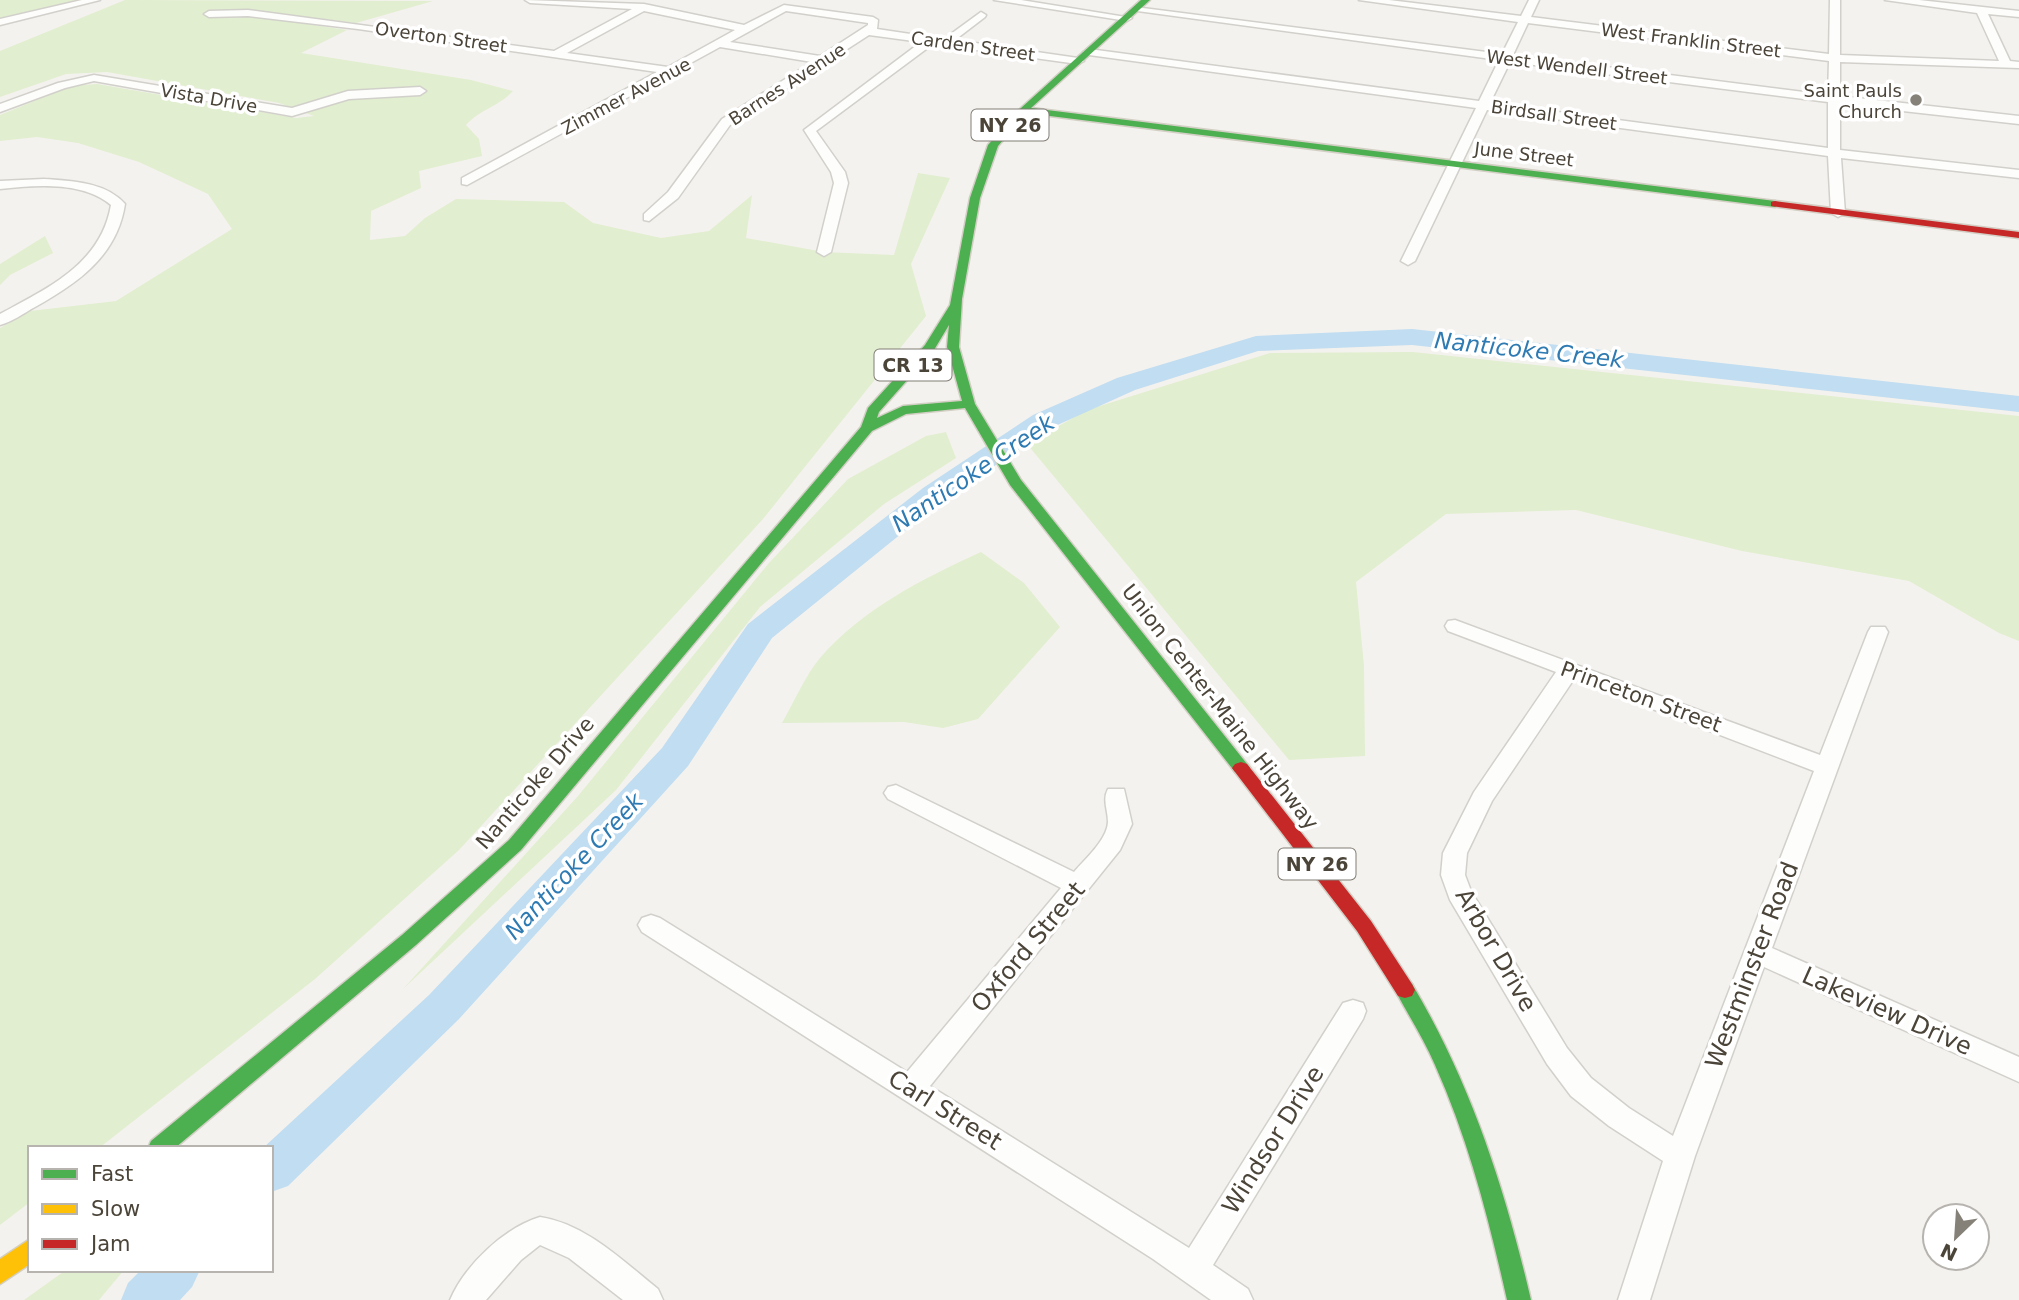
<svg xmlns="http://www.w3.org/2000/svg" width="2019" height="1300" font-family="'DejaVu Sans',sans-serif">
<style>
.green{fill:#e1eecf}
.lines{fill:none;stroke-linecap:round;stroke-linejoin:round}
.river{fill:#c0ddf1;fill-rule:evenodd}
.street-casing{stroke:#d2d0cb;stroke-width:3}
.fast-casing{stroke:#d3cfc5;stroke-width:3}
.slow-casing{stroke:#d3cfc5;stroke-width:3}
.jam-casing{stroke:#d3cfc5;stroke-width:3}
.street{fill:#fdfdfc;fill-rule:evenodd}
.fast{fill:#4caf50;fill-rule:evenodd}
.slow{fill:#ffc107;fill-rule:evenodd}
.jam{fill:#c62828;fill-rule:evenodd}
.poi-dot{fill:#868178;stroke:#fff;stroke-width:2.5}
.labels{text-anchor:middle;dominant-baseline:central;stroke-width:7;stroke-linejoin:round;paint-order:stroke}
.far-street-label{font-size:18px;fill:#4b4439;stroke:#fff}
.far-poi-label{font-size:18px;fill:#4b4439;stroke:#fff;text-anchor:end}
.shield{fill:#fff;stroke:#817c74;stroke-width:2}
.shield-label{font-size:19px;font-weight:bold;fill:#4b4439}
.street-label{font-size:21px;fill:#4b4439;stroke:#fff}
.water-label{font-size:23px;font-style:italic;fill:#2e7ab2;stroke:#fff}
.near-street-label{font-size:24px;fill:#4b4439;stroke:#fff}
</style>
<rect width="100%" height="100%" fill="#f4f2ee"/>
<g class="green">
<path d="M0 0H80L0 18Z"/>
<path d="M125 0 433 1 356 23 264 12 259 17 347 30 301 53 471 80 513 91C497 108 483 107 466 125L479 139 482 156 419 171 421 188 371 211 370 240 405 236 425 218 456 199 564 202 593 223 661 238 709 231 752 195 746 238 824 252 894 255 918 173 950 178 911 264 926 316 763 519 459 850 315 979 99 1148H30V1202L0 1225V328L30 311 116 301 232 229 208 194 139 162 78 143 37 137 0 141V115L71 86 97 84 296 118 314 116 279 103 107 72 66 74 0 97V51Z"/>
<path d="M45 236 53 253 10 275 0 285V264Z"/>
<path d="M1413 352 2019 416V641L1999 633 1909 581 1742 551 1576 510 1446 514 1356 582 1364 666 1365 756 1289 760 1027 444 1087 410 1270 353Z"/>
<path d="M946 432 956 458 884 504 760 607 616 790 403 989 578 796 769 563 848 479 926 436Z"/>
<path d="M981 552 1024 583 1060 627 978 719 943 728 904 722 782 723C794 702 805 676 820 658 862 609 924 578 981 552Z"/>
<path d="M66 1270H124L99 1300H24Z"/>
</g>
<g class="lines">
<g class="river">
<path d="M1412 329 2019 396V412L1412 345 1258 351 1135 390 1053 427 943 500 772 638 688 766 459 1019 288 1186 271 1192V1148H263L429 995 662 748 748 624 923 488 1033 415 1117 378 1256 336Z"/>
<path d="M141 1270H200L192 1287 180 1300H121L128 1283Z"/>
</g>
<defs>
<g id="street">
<path d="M82 0H100L0 25V19Z"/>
<path d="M525 0 644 4 744 25 784 5 873 17 878 20 877 29 944 39 981 12 986 15 985 17 955 40 1078 58 1084 61 1078 64 933 44 816 131 845 172 848 183 831 252 824 256 817 252 834 183 831 172 804 130 921 42 869 35 730 125 678 198 649 221 644 220V214L668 192 722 119 812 62 720 47 467 185 462 184V178L657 72 358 29 248 16 209 17 204 14 209 11 248 10 554 51 632 9 530 3ZM644 11 735 30 668 67 567 53ZM786 11 868 23V25L820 56 730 42Z"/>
<path d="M994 0H1021L1132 18 1127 21Z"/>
<path d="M1359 0H1389L1521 16 1529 0H1539L1531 17 1829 54 1830 0H1840V55L1999 61 1977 13 1885 0H1919L2019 11V17L1988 14 2010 61 2019 62V68L1840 62V96L2019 116V124L1840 104V150L2019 170V178L1841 158 1845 213 1838 217 1831 213 1828 156 1487 110 1415 261 1408 265 1401 261 1476 108 1089 55 1083 52 1089 49 1479 101 1499 60 1130 10 1135 7 1502 54 1518 22ZM1528 23 1829 61 1828 95 1513 55ZM1510 62 1828 102V148L1490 103Z"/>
<path d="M94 75 292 108 348 91 420 87 426 91 420 95 349 99 292 116 94 81 65 88 0 112V104L58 83Z"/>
<path d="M44 179C72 181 106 182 125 204 117 256 78 283 35 307 24 313 12 322 0 325V314C48 288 101 264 111 205 83 181 34 185 0 189V181Z"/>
<path d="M1455 620 1820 755 1868 632 1871 627H1885L1888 632 1772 948 2019 1057V1082L1764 967 1695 1156 1650 1300H1618L1663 1161 1609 1126 1571 1096 1547 1064 1450 900 1441 875 1443 853 1474 792 1556 672 1448 631 1445 626 1448 621ZM1574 679 1814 771 1673 1136 1629 1108 1591 1078 1567 1048 1471 891 1465 875 1467 853 1492 801Z"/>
<path d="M896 785 1074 872C1085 859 1107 840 1108 822 1108 810 1102 800 1108 789H1124L1132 824 1120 850 930 1086 1189 1248 1343 1003 1353 1000 1363 1003 1366 1011 1363 1019 1213 1265 1248 1289 1253 1300H1211L1153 1259 642 932 638 925 642 918 651 915 660 918 907 1072 1061 888 888 799 884 793 888 787Z"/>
<path d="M540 1217C586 1224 623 1261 658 1289L663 1300H623L569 1258 540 1245 521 1260 486 1300H450C465 1265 504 1228 540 1217Z"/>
</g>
<g id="fast">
<path d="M1141 0H1150L1031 108 1775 201 1780 204 1775 207 1026 113 998 146 980 198 962 299 959 347 975 404 1021 480 1247 764 1250 768 1247 772H1235L1010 485 965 408 906 414 872 431 521 850 416 945 175 1148H148L151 1141 402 935 509 840 861 427 868 408 925 345 950 305 970 198 988 145 1021 108ZM949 325 947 347 962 401 903 406 877 418 879 412 934 350Z"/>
<path d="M1405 982 1412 984C1471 1083 1505 1189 1531 1300H1507C1489 1220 1469 1141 1435 1065 1424 1039 1408 1015 1395 990L1398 984Z"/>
</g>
<path id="slow" d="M30 1239V1264L0 1284V1259Z"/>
<g id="jam">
<path d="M1775 201 2019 232V238L1771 206V202Z"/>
<path d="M1241 762 1247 764 1371 921 1412 984 1415 990 1412 996 1405 998 1398 996 1357 931 1235 772 1232 768 1235 764Z"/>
</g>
</defs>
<use href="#street" class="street-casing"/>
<use href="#fast" class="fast-casing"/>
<use href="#slow" class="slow-casing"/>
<use href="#jam" class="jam-casing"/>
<use href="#street" class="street"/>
<use href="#fast" class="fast"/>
<use href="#slow" class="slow"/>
<use href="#jam" class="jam"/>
</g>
<circle class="poi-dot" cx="1916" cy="100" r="7"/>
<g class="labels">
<g class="far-street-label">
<text transform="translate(441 37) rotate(8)">Overton Street</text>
<text transform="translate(1691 40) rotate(7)">West Franklin Street</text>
<text transform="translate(973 46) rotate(8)">Carden Street</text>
<text transform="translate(1577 67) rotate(7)">West Wendell Street</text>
<text transform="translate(787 84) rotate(-33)">Barnes Avenue</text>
<text transform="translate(626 96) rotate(-28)">Zimmer Avenue</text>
<text transform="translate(209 98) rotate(10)">Vista Drive</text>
<text transform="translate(1554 115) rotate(8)">Birdsall Street</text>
<text transform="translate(1524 154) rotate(7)">June Street</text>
</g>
<g class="far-poi-label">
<text x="1902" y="90">Saint Pauls<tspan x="1902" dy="21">Church</tspan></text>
</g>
<g class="shield">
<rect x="971.5" y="109.5" width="77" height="31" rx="5"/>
<rect x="874.5" y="349.5" width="77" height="31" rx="5"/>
<rect x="1278.5" y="848.5" width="77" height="31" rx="5"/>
</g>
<g class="shield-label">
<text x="1010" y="125">NY 26</text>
<text x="913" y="365">CR 13</text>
<text x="1317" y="864">NY 26</text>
</g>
<g class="street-label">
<text transform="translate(1641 697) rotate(20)">Princeton Street</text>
<text transform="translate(1220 707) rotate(52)">Union Center-Maine Highway</text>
<text transform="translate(535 783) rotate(-49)">Nanticoke Drive</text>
</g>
<g class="water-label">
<text transform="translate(1529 350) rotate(6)">Nanticoke Creek</text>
<text transform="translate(973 473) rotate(-34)">Nanticoke Creek</text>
<text transform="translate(574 866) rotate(-47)">Nanticoke Creek</text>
</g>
<g class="near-street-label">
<text transform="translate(1028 947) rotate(-50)">Oxford Street</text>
<text transform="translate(1496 950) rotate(60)">Arbor Drive</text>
<text transform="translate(1752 965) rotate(-69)">Westminster Road</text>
<text transform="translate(1887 1011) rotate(24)">Lakeview Drive</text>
<text transform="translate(945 1110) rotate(32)">Carl Street</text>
<text transform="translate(1273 1140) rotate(-58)">Windsor Drive</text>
</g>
</g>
<rect x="28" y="1146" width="245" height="126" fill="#ffffff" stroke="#b7b4b0" stroke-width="2"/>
<rect x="42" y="1169" width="35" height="10" fill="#4caf50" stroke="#b7b4b0" stroke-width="2"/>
<text x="91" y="1181" font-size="21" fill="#4b4439">Fast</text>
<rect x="42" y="1204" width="35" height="10" fill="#ffc107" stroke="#b7b4b0" stroke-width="2"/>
<text x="91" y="1216" font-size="21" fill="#4b4439">Slow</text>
<rect x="42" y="1239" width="35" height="10" fill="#c62828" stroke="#b7b4b0" stroke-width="2"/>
<text x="91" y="1251" font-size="21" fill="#4b4439">Jam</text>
<g transform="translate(1956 1237) rotate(205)"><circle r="33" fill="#ffffff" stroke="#b7b4b0" stroke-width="2"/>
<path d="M0-5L12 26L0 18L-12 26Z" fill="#868178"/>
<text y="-10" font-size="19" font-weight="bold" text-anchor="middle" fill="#4b4439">N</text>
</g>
</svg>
